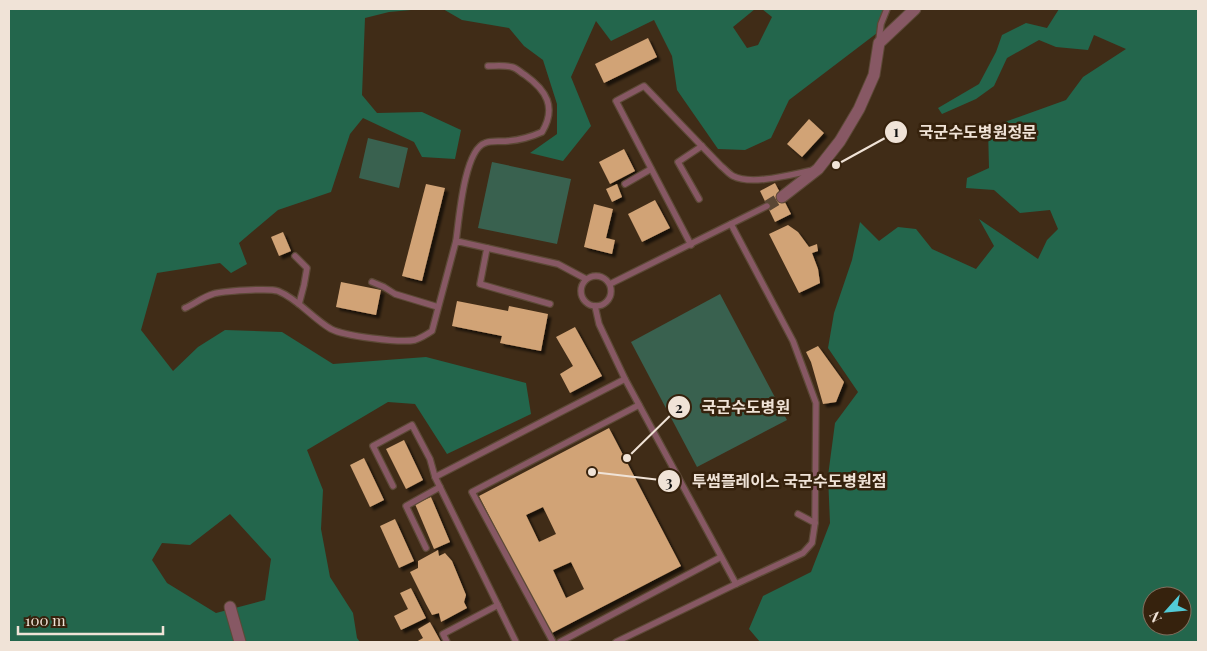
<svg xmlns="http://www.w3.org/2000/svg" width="1207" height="651" font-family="'Playfair Display','Noto Sans KR',serif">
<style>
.green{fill:#39614f}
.forest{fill:#23664c;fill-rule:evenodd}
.building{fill:#d1a376;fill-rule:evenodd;filter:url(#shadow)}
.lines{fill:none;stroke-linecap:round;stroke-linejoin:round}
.street-tunnel{stroke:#5a4734;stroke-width:11;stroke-dasharray:11 5.5;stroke-linecap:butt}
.lane-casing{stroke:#5c4936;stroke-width:8}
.street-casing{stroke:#5c4936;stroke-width:13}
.lane{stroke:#875864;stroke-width:5.5}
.street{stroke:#875864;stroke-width:11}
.leader{fill:none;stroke:#f0e3d7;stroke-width:2}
.callout-dot{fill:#f0e3d7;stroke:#36220d;stroke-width:2}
.mark-label{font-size:15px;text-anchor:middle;font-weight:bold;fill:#111}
.callout-label{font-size:16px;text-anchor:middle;font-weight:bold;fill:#f0e3d7;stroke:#36220d;stroke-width:5;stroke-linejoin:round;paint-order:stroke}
</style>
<defs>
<filter id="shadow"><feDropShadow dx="3.5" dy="3.5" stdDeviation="1" flood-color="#0009"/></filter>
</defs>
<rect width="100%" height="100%" fill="#402c17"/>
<g class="green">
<path d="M368 138 408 148 399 188 359 178Z"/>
<path d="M492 162 571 179 557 244 478 228Z"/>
<path d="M720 294 787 420 697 467 631 342Z"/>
</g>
<g class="forest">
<path d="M9 9H422L389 12 365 18 362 95 377 113 422 112 461 130 455 159 422 157 414 142 363 118 350 134 331 192 278 210 239 243 247 264 231 273 220 263 157 273 141 330 173 371 198 347 225 330 282 332 333 364 426 357 526 383 531 414 447 454 415 404 388 402 307 450 323 490 321 529 330 577 353 613 357 638 360 642H9ZM230 514 271 559 265 600 216 613 167 583 152 560 162 543 190 545Z"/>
<path d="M443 9H755L733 27 747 48 758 45 772 17 762 9H883L881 30 789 100 771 138 745 150 718 149 677 90 672 56 654 20 611 41 596 21 571 77 591 126 563 161 530 153 557 134V104L543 60 524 46 509 28 462 20Z"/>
<path d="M1059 9H1198V642H760L749 629 763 596 811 572 830 523 828 476 835 423 858 392 828 348 834 313 852 260 860 222 879 241 898 227 916 229 932 249 976 269 994 246 979 219 1038 259 1047 240 1058 229 1050 210 1020 213 994 190 966 188 967 178 989 168 988 128 1066 100 1083 77 1126 49 1094 35 1088 50 1056 47 1039 40 1007 58 994 86 976 99 942 114 938 108 979 84 996 52 1002 35 1026 23 1047 28ZM1152 596H1182V626H1152Z"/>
</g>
<g class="building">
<path d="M648 38 657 57 604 83 595 64Z"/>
<path d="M809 119 824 133 802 157 787 144Z"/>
<path d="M624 149 635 171 610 184 599 162Z"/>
<path d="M775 183 791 214 775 222 760 191Z"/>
<path d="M426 184 445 188 422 281 402 276Z"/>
<path d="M617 184 622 197 612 202 606 189Z"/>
<path d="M655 200 670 228 642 242 628 214Z"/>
<path d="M594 204 613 209 606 238 615 240 612 254 584 247Z"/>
<path d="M788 225 798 232 809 247 817 244 818 251 812 253 818 269 820 283 799 293 769 234Z"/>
<path d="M283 232 291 251 279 256 271 237Z"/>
<path d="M341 282 381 290 376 315 336 307Z"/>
<path d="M457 301 508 311 509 306 548 314 541 351 500 343 502 336 452 326Z"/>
<path d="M575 327 602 376 570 393 560 374 573 366 556 337Z"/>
<path d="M818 346 844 382 836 402 823 404 811 362 806 352Z"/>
<path d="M609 428 681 566 550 634 479 496ZM543 507 556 534 539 542 526 515ZM571 562 584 589 566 598 553 570Z"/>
<path d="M404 440 423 480 406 489 386 449Z"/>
<path d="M364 458 384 500 370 507 350 465Z"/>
<path d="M431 497 450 542 434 549 415 504Z"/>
<path d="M395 519 414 561 399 568 380 526Z"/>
<path d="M438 550 439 556 445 553 452 561 466 595 464 602 467 608 441 622 439 613 432 615 426 604 410 572 418 568V561Z"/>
<path d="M411 588 426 618 401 630 394 616 408 609 400 593Z"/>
<path d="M430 622 441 642H416L423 638 418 629Z"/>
</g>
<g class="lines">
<path class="street-tunnel" d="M767 206 782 197"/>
<defs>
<g id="lane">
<path d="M879 40 881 24 887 9"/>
<path d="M625 184 651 169"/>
<path d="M699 199 678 162 702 146"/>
<path d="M731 224 793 341 816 403 815 523 812 543 803 553 736 584"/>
<path d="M456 241C459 220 464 150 485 143 492 140 501 142 508 141 520 140 531 137 542 132 557 107 546 90 525 75 521 73 517 68 512 67 505 65 496 66 488 66"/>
<path d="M691 245 616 101 644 86 721 166C725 169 729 174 733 176 752 186 793 174 814 170"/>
<path d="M487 248 480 284 550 304"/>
<path d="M295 256 307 268 304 285 299 304"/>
<circle cx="596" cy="291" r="15"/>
<path d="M372 282 384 287 395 294 438 307"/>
<path d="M610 284 767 206"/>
<path d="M595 306 599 324 625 379 736 584 616 642"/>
<path d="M185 308C194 304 203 297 213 294 222 291 269 288 278 291 298 299 312 318 331 329 344 336 400 343 415 340 421 338 426 335 432 331L456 241 558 264 586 279"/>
<path d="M393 486 373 446 412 425 430 459 435 477"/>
<path d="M798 514 815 523"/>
<path d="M426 548 406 506 440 487"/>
<path d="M447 642 443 634 498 605"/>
<path d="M516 642 435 477 625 379"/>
<path d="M553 642 472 492 639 405"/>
<path d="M560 642 721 557"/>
</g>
<g id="street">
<path d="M782 197 818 169 840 141 859 109 874 75 879 43 915 9"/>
<path d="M230 607 240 642"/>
</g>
</defs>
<use href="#lane" class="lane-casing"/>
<use href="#street" class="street-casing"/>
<use href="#lane" class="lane"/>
<use href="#street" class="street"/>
</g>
<path class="leader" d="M836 165L896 132M627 458L679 407M592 472L669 481"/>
<g class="callout-dot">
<circle cx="836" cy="165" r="5"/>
<circle cx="627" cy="458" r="5"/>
<circle cx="592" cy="472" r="5"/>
<circle cx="896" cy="132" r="12"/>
<circle cx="679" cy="407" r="12"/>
<circle cx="669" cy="481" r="12"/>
</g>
<g class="mark-label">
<text x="896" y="137">1</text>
<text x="679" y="413">2</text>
<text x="669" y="487">3</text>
</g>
<g class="callout-label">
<text x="978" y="138">국군수도병원정문</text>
<text x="746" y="413">국군수도병원</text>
<text x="789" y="487">투썸플레이스 국군수도병원점</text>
</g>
<rect width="1207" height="651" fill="none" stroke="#f0e3d7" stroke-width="20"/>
<g transform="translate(1167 611) rotate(243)"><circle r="24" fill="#36220d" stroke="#806f5e"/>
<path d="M0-4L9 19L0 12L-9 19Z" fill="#52cbd7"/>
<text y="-8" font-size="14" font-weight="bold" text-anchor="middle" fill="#f0e3d7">N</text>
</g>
<path d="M18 626v8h145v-8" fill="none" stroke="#f0e3d7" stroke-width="2.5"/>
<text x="25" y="626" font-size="15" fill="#f0e3d7" stroke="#36220d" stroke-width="4" paint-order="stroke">100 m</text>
</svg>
